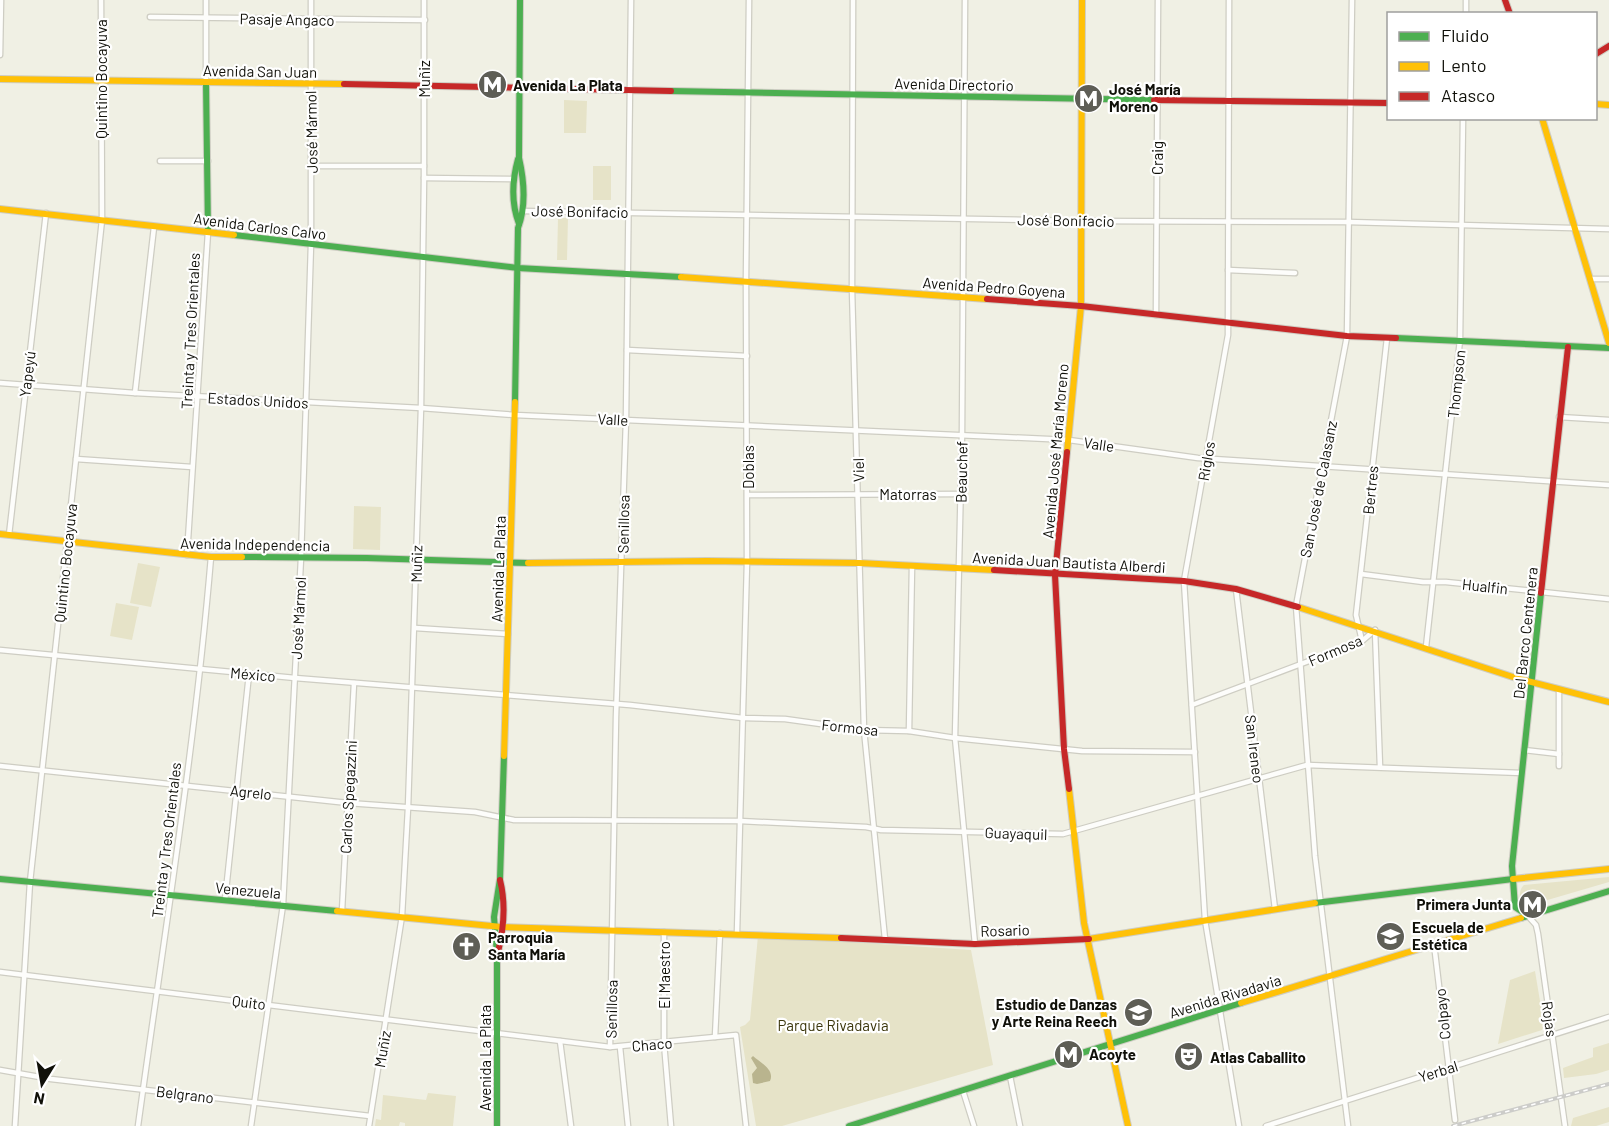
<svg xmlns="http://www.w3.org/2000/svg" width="1609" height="1126" font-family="Barlow,sans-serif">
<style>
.green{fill:#e6e3c8}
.water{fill:#b9b48e}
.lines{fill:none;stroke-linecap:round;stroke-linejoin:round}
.street-casing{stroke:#cecdc3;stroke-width:7}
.fast-casing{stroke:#cecdc3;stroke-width:8}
.slow-casing{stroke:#cecdc3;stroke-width:8}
.jam-casing{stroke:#cecdc3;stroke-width:8}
.street{stroke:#fdfdfb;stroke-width:4.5}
.fast{stroke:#4caf50;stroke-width:6}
.slow{stroke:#ffc107;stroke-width:6}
.jam{stroke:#c62828;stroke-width:6}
.rail-casing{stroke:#ccccc9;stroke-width:4}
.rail{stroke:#fff;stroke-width:1.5;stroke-dasharray:4.5;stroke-linecap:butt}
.labels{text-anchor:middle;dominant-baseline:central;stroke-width:4.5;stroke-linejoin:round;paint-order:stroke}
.street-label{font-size:15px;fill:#101009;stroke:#fff}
.poi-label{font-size:15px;font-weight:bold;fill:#101009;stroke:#fff;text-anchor:start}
.park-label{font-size:15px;fill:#3c370d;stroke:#fff}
</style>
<rect width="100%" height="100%" fill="#f0f0e4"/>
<g class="green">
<path d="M564 100 587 101 586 133H564Z"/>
<rect x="593" y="166" width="18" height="34"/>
<path d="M558 218H568L567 260H557Z"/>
<path d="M354 506 381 507 380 550 353 549Z"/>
<path d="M138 563 160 567 151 607 130 603Z"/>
<path d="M116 603 139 607 132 640 110 636Z"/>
<path d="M1609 877V882L1527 906 1521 904C1519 899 1519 889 1524 885Z"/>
<path d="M758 936 971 950 993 1065 782 1126H756L740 1027 745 1025 750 1020Z"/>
<path d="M1535 971 1544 1025 1542 1030 1498 1044 1510 980Z"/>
<path d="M1609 1043V1070L1596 1074 1564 1078 1563 1068 1593 1057V1048Z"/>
<path d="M428 1093 456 1096 453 1126H405V1123L400 1122 399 1126H375L376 1119 381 1120 383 1095 426 1100Z"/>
<path d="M1609 1107V1122L1596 1126H1571L1573 1118Z"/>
</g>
<path class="water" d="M753 1056C761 1063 775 1070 770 1081L757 1084 753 1083 752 1074 757 1068 751 1058Z"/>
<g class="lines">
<defs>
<g id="street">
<path d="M206 0V82"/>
<path d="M853 0 852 289 864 730 885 939"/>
<path d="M965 0 962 434 955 738 975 944"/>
<path d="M1229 0 1228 335 1184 581 1205 920 1239 1126"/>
<path d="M1466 14V0"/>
<path d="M150 17 425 20"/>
<path d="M0 55 1 0"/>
<path d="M160 161H208"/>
<path d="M312 166H424"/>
<path d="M424 178 514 179"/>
<path d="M522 211 1082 221 1348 222 1609 229"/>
<path d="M1228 270 1295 273"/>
<path d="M1591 279H1609"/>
<path d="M1156 315 1158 0"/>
<path d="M627 350 747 356"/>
<path d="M0 383 135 393 421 408 515 415 1069 440 1198 458 1609 485"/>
<path d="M135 393 154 227"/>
<path d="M1559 417 1609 420"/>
<path d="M76 459 192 467"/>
<path d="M748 495 961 494"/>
<path d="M9 535 46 213"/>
<path d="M187 555 208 232"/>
<path d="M1361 574 1423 582H1446L1609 599"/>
<path d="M1236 589 1275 909"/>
<path d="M415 628 508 634"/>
<path d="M1375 630 1380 767"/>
<path d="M1362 641 1356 615 1387 338"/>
<path d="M1426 647 1460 340 1463 118"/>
<path d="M0 650 295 678 630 705 743 718 785 719 864 730 909 731 955 738 1082 751 1195 752"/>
<path d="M1192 705 1362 641 1375 630"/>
<path d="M909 731 912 566"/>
<path d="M1524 750 1559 754"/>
<path d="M0 766 348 803 475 812 514 820 740 821 866 827 881 830 1063 834 1307 765 1522 773"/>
<path d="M1559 766V690"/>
<path d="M225 900 249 674"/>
<path d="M342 911 354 683"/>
<path d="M1527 915 1536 925 1538 934 1565 1126"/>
<path d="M664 932V1043L671 1126"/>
<path d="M737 933 747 562 746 281 749 0"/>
<path d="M1434 944 1455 1120"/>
<path d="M0 972 610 1047 736 1035 746 1126"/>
<path d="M715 1037 720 933"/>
<path d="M560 1041 571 1126"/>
<path d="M610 1047 616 717 626 420 631 0"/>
<path d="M620 1047 628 1126"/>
<path d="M0 1070 51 1079 370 1116"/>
<path d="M1010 1076 1020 1126"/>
<path d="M963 1091 974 1126"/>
<path d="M15 1126 30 882 102 220 101 0"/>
<path d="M138 1126C164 936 195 747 211 557"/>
<path d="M251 1126 283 905 301 558 306 402 311 244V0"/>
<path d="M369 1126 402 916 408 808 421 408 424 178V0"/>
<path d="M1266 1126 1609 1017"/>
<path d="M1348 1126 1315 856 1296 606 1347 336 1352 0"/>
</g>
<g id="fast">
<path d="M206 82 208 232"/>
<path d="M671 91 1154 100"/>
<path d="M518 159C512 181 511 203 519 224"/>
<path d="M234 235 518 268 681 277"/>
<path d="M1396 338 1609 348"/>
<path d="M515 402 518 228C526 207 524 180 519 158L520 0"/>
<path d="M242 557 367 558 528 563"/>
<path d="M0 879 337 911"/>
<path d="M1315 903 1513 879"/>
<path d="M1527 915 1515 907 1512 866 1541 593"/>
<path d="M1521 918 1609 891"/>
<path d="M497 1126V954L494 917 500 879 504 756"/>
<path d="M849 1126 1241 1003"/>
</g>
<g id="slow">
<path d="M0 79 344 84"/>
<path d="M1596 104 1609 105"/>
<path d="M1542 118 1609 343"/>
<path d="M0 209 234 235"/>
<path d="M681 277 987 299"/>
<path d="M1067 452 1081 306 1082 0"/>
<path d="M0 534 211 557H242"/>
<path d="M528 563 707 561 859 563 994 570"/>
<path d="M1298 607 1516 678 1609 702"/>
<path d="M504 756 515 402"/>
<path d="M1069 789 1084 923 1128 1126"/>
<path d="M1513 879 1609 869"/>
<path d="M337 911 502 927 841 938"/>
<path d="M1089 939 1315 903"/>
<path d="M1241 1003 1521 918"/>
</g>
<g id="jam">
<path d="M1505 0 1510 14"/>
<path d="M1596 54 1609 46"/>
<path d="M344 84 671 91"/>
<path d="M1154 100 1388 103"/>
<path d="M987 299 1081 306 1347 336 1396 338"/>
<path d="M1067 452 1055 575 1064 749 1069 789"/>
<path d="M994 570 1184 581 1236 589 1298 607"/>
<path d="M1541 593 1568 347"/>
<path d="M841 938 975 944 1089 939"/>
<path d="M498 952C504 928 506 904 500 880"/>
</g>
</defs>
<use href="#street" class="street-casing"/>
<use href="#fast" class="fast-casing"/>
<use href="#slow" class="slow-casing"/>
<use href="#jam" class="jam-casing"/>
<use href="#street" class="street"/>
<use href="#fast" class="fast"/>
<use href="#slow" class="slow"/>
<use href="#jam" class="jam"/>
<defs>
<path id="rail" d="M1453 1126 1609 1084"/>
</defs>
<use href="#rail" class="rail-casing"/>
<use href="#rail" class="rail"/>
</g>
<defs>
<symbol id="metro-disc" viewBox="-11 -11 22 22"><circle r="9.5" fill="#5e5e56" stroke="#fff"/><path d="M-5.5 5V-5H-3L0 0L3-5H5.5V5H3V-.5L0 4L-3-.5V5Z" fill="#fff"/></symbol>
<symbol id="university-disc" viewBox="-11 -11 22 22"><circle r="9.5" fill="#5e5e56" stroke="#fff"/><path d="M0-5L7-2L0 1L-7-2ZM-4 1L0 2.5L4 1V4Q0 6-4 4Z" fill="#fff"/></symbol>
<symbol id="church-disc" viewBox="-11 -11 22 22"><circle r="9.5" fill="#5e5e56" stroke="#fff"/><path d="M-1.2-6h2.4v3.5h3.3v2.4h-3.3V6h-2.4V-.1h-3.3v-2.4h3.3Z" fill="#fff"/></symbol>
<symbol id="theatre-disc" viewBox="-11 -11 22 22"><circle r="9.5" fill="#5e5e56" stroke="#fff"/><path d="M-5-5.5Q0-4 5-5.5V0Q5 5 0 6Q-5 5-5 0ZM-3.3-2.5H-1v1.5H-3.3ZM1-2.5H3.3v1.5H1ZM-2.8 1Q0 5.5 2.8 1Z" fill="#fff"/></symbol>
</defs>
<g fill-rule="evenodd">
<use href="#metro-disc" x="476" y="68" width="33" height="33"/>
<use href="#metro-disc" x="1072" y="82" width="33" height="33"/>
<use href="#metro-disc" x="1516" y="888" width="33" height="33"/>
<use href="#university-disc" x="1374" y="920" width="33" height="33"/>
<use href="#church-disc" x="450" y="930" width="33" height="33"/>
<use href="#university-disc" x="1122" y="996" width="33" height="33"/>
<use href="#metro-disc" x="1052" y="1038" width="33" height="33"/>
<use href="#theatre-disc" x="1172" y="1040" width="33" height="33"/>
</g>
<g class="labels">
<g class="street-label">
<text transform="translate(287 19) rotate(1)">Pasaje Angaco</text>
<text transform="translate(260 71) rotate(1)">Avenida San Juan</text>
<text transform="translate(101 79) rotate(-90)">Quintino Bocayuva</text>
<text transform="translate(424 79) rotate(-90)">Muñiz</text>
<text transform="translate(954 84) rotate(1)">Avenida Directorio</text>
<text transform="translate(311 132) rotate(-91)">José Mármol</text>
<text transform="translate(1157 158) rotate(-90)">Craig</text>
<text transform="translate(580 211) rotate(1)">José Bonifacio</text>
<text transform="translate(1066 220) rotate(1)">José Bonifacio</text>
<text transform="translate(260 226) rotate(7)">Avenida Carlos Calvo</text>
<text transform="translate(994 287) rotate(4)">Avenida Pedro Goyena</text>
<text transform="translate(190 331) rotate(-87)">Treinta y Tres Orientales</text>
<text transform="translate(27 374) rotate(-83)">Yapeyú</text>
<text transform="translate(1456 384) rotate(-84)">Thompson</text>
<text transform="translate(258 400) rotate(3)">Estados Unidos</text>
<text transform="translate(613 419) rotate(3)">Valle</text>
<text transform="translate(1099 444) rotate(8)">Valle</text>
<text transform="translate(1055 451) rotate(-85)">Avenida José María Moreno</text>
<text transform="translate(1206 461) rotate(-80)">Riglos</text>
<text transform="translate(748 467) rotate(-90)">Doblas</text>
<text transform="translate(858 470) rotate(-91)">Viel</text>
<text transform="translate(961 472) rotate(-89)">Beauchef</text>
<text transform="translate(1318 489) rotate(-79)">San José de Calasanz</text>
<text transform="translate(1370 490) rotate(-84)">Bertres</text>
<text x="908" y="494">Matorras</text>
<text transform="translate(623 524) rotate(-89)">Senillosa</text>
<text transform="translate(255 544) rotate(1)">Avenida Independencia</text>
<text transform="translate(1069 562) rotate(3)">Avenida Juan Bautista Alberdi</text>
<text transform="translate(65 563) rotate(-84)">Quintino Bocayuva</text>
<text transform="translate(416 564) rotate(-89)">Muñiz</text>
<text transform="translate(498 569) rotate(-88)">Avenida La Plata</text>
<text transform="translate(1485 586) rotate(6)">Hualfin</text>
<text transform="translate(298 618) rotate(-87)">José Mármol</text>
<text transform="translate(1525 633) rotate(-84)">Del Barco Centenera</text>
<text transform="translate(1335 650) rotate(-23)">Formosa</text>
<text transform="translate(253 674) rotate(5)">México</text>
<text transform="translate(850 727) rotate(6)">Formosa</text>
<text transform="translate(1255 749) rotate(83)">San Ireneo</text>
<text transform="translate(251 792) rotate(6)">Agrelo</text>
<text transform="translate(348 797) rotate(-87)">Carlos Spegazzini</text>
<text transform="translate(1016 833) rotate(2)">Guayaquil</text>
<text transform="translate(166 840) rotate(-83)">Treinta y Tres Orientales</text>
<text transform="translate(248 890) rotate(5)">Venezuela</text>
<text transform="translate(1005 930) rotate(-2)">Rosario</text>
<text transform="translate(664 975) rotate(-90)">El Maestro</text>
<text transform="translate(1225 996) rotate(-17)">Avenida Rivadavia</text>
<text transform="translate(249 1002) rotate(7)">Quito</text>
<text transform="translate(611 1009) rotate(-89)">Senillosa</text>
<text transform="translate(1442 1014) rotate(-96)">Colpayo</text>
<text transform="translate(1550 1019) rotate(82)">Rojas</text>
<text transform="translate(652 1044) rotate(-5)">Chaco</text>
<text transform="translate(382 1049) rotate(-80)">Muñiz</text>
<text transform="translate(485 1058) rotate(-90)">Avenida La Plata</text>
<text transform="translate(1438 1071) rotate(-17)">Yerbal</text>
<text transform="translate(185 1094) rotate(7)">Belgrano</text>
</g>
<g class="poi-label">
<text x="513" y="85">Avenida La Plata</text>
<text x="1109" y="89">José María<tspan x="1109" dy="17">Moreno</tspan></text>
<text x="1511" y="904" text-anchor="end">Primera Junta</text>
<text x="1412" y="927">Escuela de<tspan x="1412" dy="17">Estética</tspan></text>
<text x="488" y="937">Parroquia<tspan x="488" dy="17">Santa María</tspan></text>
<text x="1117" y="1004" text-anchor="end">Estudio de Danzas<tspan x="1117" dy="17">y Arte Reina Reech</tspan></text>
<text x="1089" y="1054">Acoyte</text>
<text x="1210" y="1057">Atlas Caballito</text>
</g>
<g class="park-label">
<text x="833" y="1025">Parque Rivadavia</text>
</g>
</g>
<rect x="1387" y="12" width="210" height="108" fill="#ffffff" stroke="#9f9f9d" stroke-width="1.5"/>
<rect x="1399" y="32" width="30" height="9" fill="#4caf50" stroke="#9f9f9d" stroke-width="1.5"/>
<text x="1441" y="42" font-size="18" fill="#101009">Fluido</text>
<rect x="1399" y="62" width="30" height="9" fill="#ffc107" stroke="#9f9f9d" stroke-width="1.5"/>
<text x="1441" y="72" font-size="18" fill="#101009">Lento</text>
<rect x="1399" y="92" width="30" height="9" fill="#c62828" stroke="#9f9f9d" stroke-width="1.5"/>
<text x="1441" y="102" font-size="18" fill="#101009">Atasco</text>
<g transform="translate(42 1084) rotate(191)" stroke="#ffffff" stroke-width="4.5" paint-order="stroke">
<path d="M0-4.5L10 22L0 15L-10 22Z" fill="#101009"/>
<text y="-9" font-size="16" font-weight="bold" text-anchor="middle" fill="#101009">N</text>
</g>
</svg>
